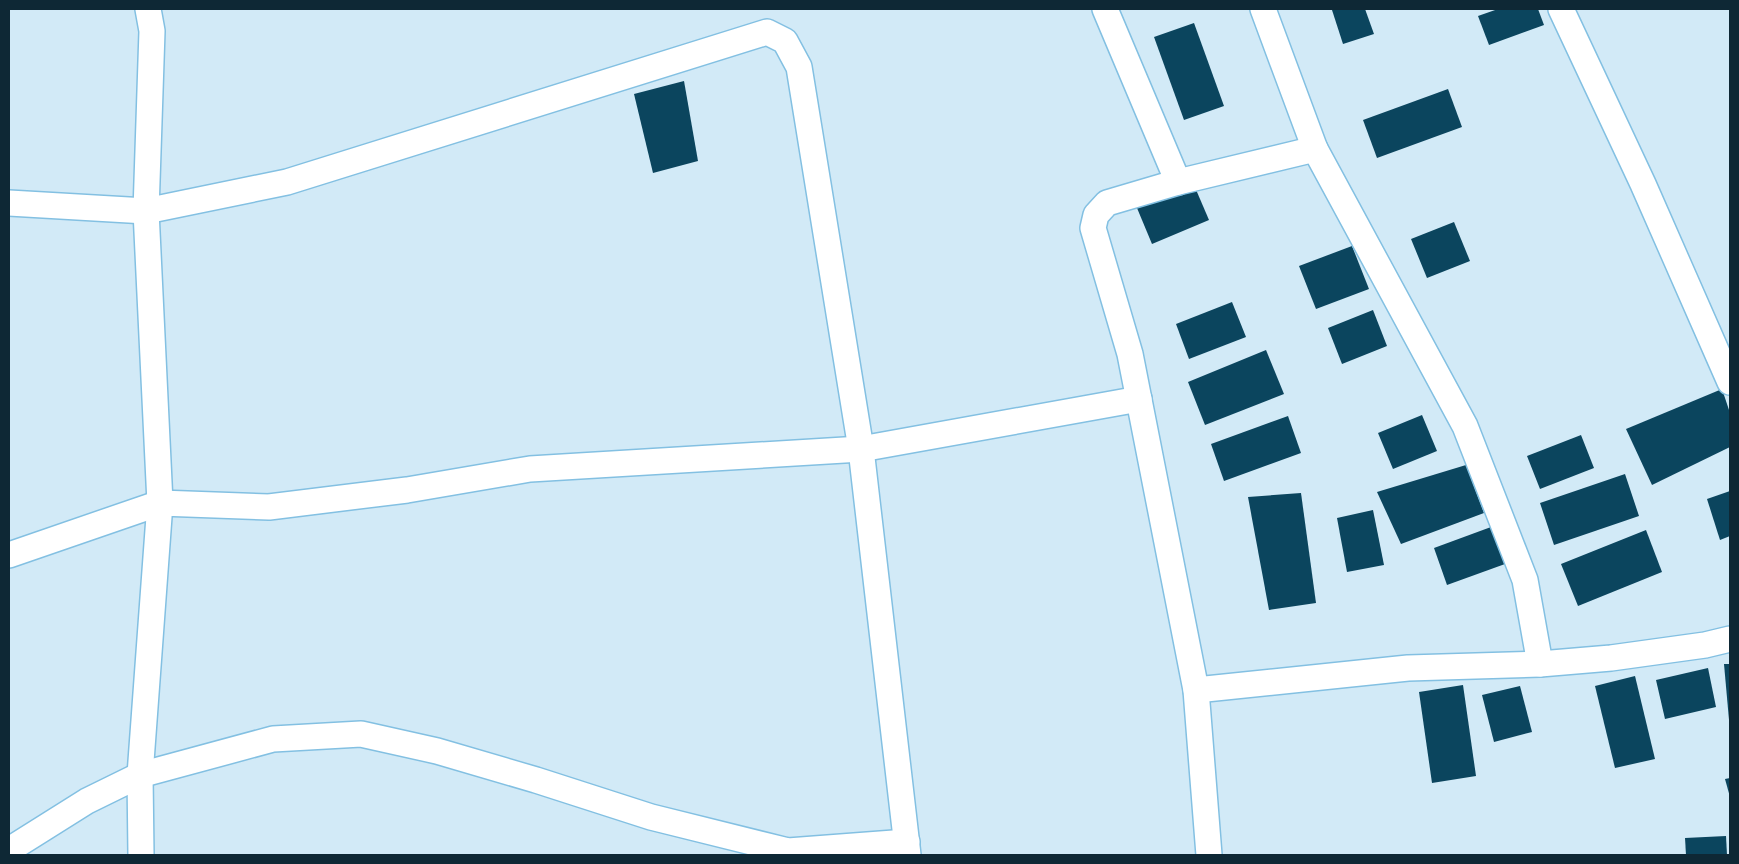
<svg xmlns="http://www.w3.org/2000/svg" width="1739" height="864" font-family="Ubuntu,sans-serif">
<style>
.building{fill:#0b455e}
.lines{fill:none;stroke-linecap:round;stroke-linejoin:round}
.minor-casing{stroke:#83c0e2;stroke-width:28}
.minor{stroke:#fff;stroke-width:25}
</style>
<rect width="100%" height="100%" fill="#d2eaf7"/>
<g class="building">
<path d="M1337 9H1365L1374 34 1343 44 1332 10Z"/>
<path d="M1498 9H1538L1544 25 1489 45 1478 16Z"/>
<path d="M1194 23 1224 106 1184 120 1154 37Z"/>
<path d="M684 81 698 161 653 173 634 94Z"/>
<path d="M1448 89 1462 127 1377 158 1363 120Z"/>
<path d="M1194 185 1209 220 1152 244 1137 208Z"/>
<path d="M1454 222 1470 261 1427 278 1411 239Z"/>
<path d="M1352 246 1369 289 1316 309 1299 266Z"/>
<path d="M1232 302 1246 337 1189 359 1176 324Z"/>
<path d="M1373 310 1387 346 1342 364 1328 328Z"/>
<path d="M1266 350 1284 394 1205 425 1188 382Z"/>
<path d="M1722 389 1730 413V447L1652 485 1626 429Z"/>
<path d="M1422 415 1437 451 1393 469 1378 433Z"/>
<path d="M1288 416 1301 453 1224 481 1211 444Z"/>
<path d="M1581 435 1594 468 1540 489 1527 456Z"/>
<path d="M1466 465 1484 513 1401 544 1377 492Z"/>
<path d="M1625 474 1639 516 1554 545 1540 503Z"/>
<path d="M1730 491V536L1720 540 1707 499Z"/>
<path d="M1301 493 1316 603 1269 610 1248 497Z"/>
<path d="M1373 510 1384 565 1347 572 1337 518Z"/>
<path d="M1491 527 1505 564 1447 585 1434 548Z"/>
<path d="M1646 530 1662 572 1578 606 1561 564Z"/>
<path d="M1724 664H1730V720H1729Z"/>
<path d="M1708 668 1716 707 1665 719 1656 680Z"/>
<path d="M1635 676 1655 759 1615 768 1595 686Z"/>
<path d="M1463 685 1476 776 1432 783 1419 692Z"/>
<path d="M1520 686 1532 732 1494 742 1482 695Z"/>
<path d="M1730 778V797L1725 779Z"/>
<path d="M1726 836 1727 855H1686L1685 838Z"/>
</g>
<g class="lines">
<defs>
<g id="minor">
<path d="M1105 9 1178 182 1107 203 1096 215 1093 228 1130 354 1196 690 1209 855"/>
<path d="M1263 9 1315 149 1465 426 1525 580 1540 664"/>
<path d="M1561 9 1643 184 1730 382"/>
<path d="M1178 182 1315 149"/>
<path d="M9 203 146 211 287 182 767 32 785 41 799 67 861 449 908 855"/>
<path d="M9 555 160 503 269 507 407 490 530 469 861 449 1139 399"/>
<path d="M1196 690 1408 668 1540 664 1611 658 1705 645 1730 639"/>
<path d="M9 850 87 801 140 775 273 739 361 734 437 751 536 780 651 817 788 851 907 842"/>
<path d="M141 855 140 775 160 503 146 211 152 31 148 9"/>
</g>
</defs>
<use href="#minor" class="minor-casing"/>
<use href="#minor" class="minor"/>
</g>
<rect width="1739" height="864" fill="none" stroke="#0e2835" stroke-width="20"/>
</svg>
